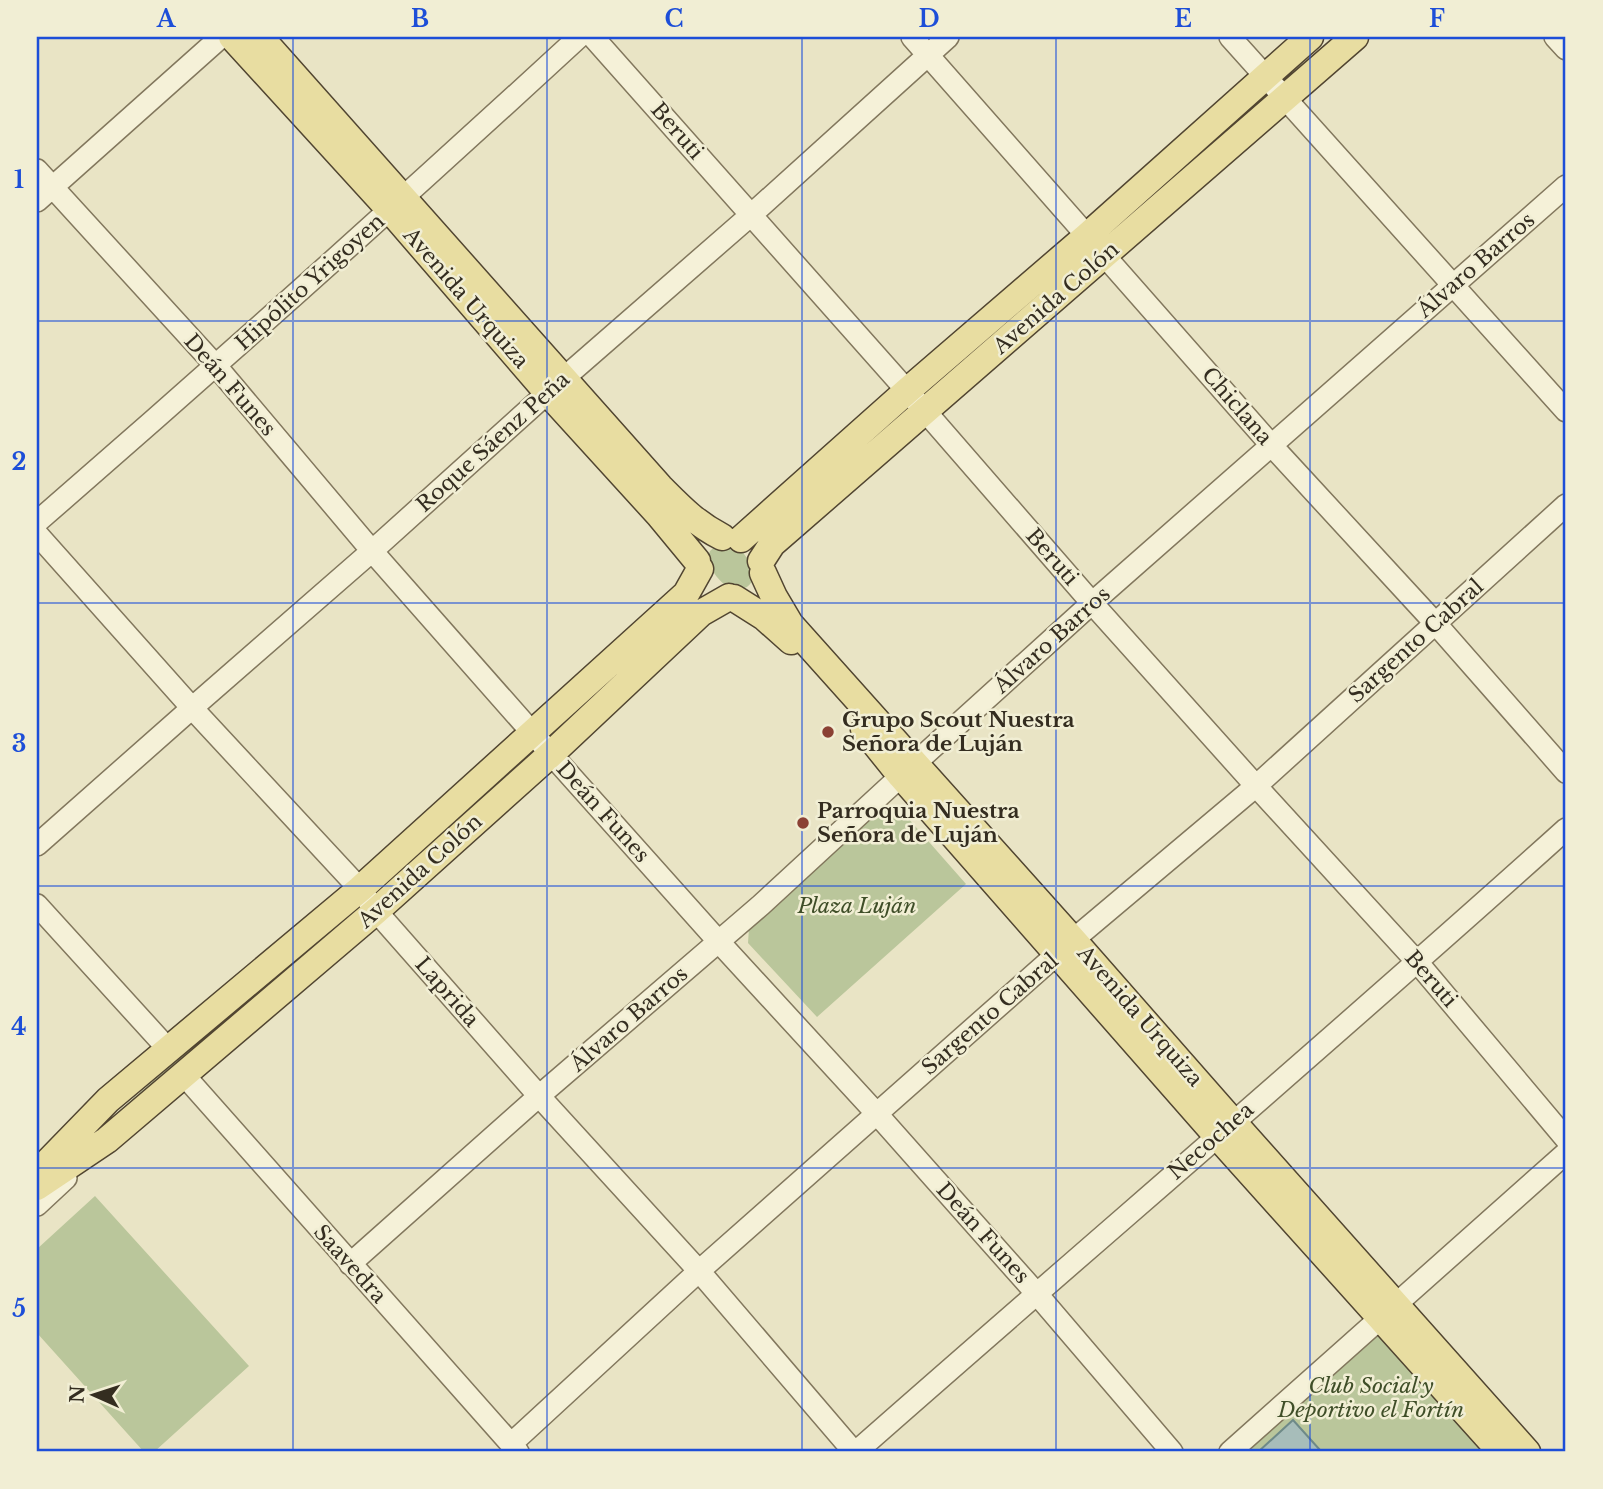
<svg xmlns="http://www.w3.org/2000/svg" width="1603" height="1489" font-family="'Libre Baskerville',serif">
	<rect width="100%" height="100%" fill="#e9e4c5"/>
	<path fill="#bac69b" d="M 719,543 C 724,544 731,544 735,546 C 740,548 744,554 747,558 C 770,585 728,612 707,559 L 710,551 Z
		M 881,807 L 900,809 L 966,884 L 817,1017 L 748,943 L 749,928 Z
		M 343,915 L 347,919 L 115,1123 L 111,1118 Z
		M 95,1196 L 249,1366 L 154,1452 L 144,1452 L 37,1333 L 37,1249 Z
		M 1375,1320 L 1491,1452 L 1228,1452 Z"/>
	<path fill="#a7bdba" stroke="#6e8a88" stroke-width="2" d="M 1293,1420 L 1320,1450 L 1318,1452 L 1258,1452 Z"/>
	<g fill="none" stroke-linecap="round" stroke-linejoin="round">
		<defs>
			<path id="minor" d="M 593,37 L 925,411 L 1092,603 L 1256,786 L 1418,963 L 1566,1139
				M 912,37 L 1272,446 L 1436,624 L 1566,772
				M 1230,37 L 1566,411
				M 1555,37 L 1566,49
				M 37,170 L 216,366 L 372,551 L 551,754 L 719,942 L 877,1114 L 1036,1293 L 1172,1452
				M 37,201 L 221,37
				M 37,522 C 220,363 401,201 579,37
				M 37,534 L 192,708 L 360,889 L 376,911 L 539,1096 L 699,1271 L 854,1452
				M 37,845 L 192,708 L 372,551 L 564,378 L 751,215 L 948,37
				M 37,905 L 168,1049
				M 183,1074 L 518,1452
				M 37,1205 L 66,1178
				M 350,1264 L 539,1096 L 761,905 L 901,776 L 1092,603 L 1566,186
				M 511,1444 L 699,1271 L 1073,940 L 1256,786 L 1566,505
				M 856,1452 C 1092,1244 1332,1040 1566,829
				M 1230,1452 L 1566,1153"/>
			<path id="major" d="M 232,37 L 390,210 L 547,392 L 659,515 L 697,561
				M 260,37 L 660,487 C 681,508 695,523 722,537
				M 741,539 L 907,391 L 1087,236 L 1310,37
				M 761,561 L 772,544 L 1355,37
				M 763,573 L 774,597 L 790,624 L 1073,940 L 1233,1122 L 1527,1452
				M 734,598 L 764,617 L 791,641
				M 864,730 L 901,776 L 1217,1136 L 1501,1452
				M 37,1173 L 108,1100 L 360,889 L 686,594 L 700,569
				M 37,1187 L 107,1140 L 376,911 L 551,754 L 701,613 L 729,597"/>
		</defs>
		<use href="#minor" stroke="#82775d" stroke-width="24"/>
		<use href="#major" stroke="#514531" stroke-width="29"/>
		<use href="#minor" stroke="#f5f1d8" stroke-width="21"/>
		<use href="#major" stroke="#e8dda1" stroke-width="26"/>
	</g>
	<path fill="none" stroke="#1d4ed8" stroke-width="2" stroke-opacity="0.55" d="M 293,37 L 293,1452M 547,37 L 547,1452M 802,37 L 802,1452M 1056,37 L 1056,1452M 1310,37 L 1310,1452M 37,321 L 1566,321M 37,603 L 1566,603M 37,886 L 1566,886M 37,1168 L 1566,1168"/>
	<g fill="#8b4134" stroke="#f1eed4" stroke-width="2.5">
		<circle cx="828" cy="732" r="7"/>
		<circle cx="803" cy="823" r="7"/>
	</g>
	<g text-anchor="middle" stroke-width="5" stroke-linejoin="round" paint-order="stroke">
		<g font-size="21" fill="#342d20" stroke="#f1eed4">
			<text transform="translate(677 131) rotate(49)" y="7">Beruti</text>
			<text transform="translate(1476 265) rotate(-41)" y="7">Álvaro Barros</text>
			<text transform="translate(310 282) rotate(-42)" y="7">Hipólito Yrigoyen</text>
			<text transform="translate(466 298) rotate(49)" y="7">Avenida Urquiza</text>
			<text transform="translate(1056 298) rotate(-41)" y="7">Avenida Colón</text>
			<text transform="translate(230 385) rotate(49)" y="7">Deán Funes</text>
			<text transform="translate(1237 406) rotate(49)" y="7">Chiclana</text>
			<text transform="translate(493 442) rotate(-42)" y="7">Roque Sáenz Peña</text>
			<text transform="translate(1052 557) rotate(49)" y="7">Beruti</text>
			<text transform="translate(1052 640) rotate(-42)" y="7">Álvaro Barros</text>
			<text transform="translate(1416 641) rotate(-42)" y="7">Sargento Cabral</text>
			<text transform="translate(603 812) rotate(48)" y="7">Deán Funes</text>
			<text transform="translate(420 871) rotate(-42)" y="7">Avenida Colón</text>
			<text transform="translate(1431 979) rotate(49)" y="7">Beruti</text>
			<text transform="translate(447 992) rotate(49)" y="7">Laprida</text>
			<text transform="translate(990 1014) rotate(-41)" y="7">Sargento Cabral</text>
			<text transform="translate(1140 1016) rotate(49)" y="7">Avenida Urquiza</text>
			<text transform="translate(629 1019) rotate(-41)" y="7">Álvaro Barros</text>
			<text transform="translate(1211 1141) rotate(-41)" y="7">Necochea</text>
			<text transform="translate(983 1233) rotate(48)" y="7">Deán Funes</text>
			<text transform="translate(350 1264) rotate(48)" y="7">Saavedra</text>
		</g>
		<g font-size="21" font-weight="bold" fill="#342d20" stroke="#f1eed4" text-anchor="start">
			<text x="842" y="727">Grupo Scout Nuestra<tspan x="842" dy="24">Señora de Luján</tspan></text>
			<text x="817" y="818">Parroquia Nuestra<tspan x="817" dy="24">Señora de Luján</tspan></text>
		</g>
		<g font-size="21" font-style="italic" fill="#3f4e28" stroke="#f1eed4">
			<text x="857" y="913">Plaza Luján</text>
			<text x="1371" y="1393">Club Social y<tspan x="1371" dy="24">Deportivo el Fortín</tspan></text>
		</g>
	</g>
	<rect width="1603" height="1489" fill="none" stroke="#f1eed4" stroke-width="77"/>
	<g transform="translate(94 1395) rotate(273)" stroke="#f1eed4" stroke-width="5" paint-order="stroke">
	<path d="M0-5L12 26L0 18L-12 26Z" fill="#342d20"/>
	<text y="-10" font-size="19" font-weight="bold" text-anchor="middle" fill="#342d20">N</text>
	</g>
	<rect x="38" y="38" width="1526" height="1412" fill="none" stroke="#1d4ed8" stroke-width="2.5"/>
	<g font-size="23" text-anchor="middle" font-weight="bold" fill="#1d4ed8">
		<text x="166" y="27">A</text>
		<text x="420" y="27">B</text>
		<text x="674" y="27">C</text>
		<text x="929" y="27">D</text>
		<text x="1183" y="27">E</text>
		<text x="1437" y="27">F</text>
		<text x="19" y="188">1</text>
		<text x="19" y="470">2</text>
		<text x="19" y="752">3</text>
		<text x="19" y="1035">4</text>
		<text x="19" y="1317">5</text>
	</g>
</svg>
